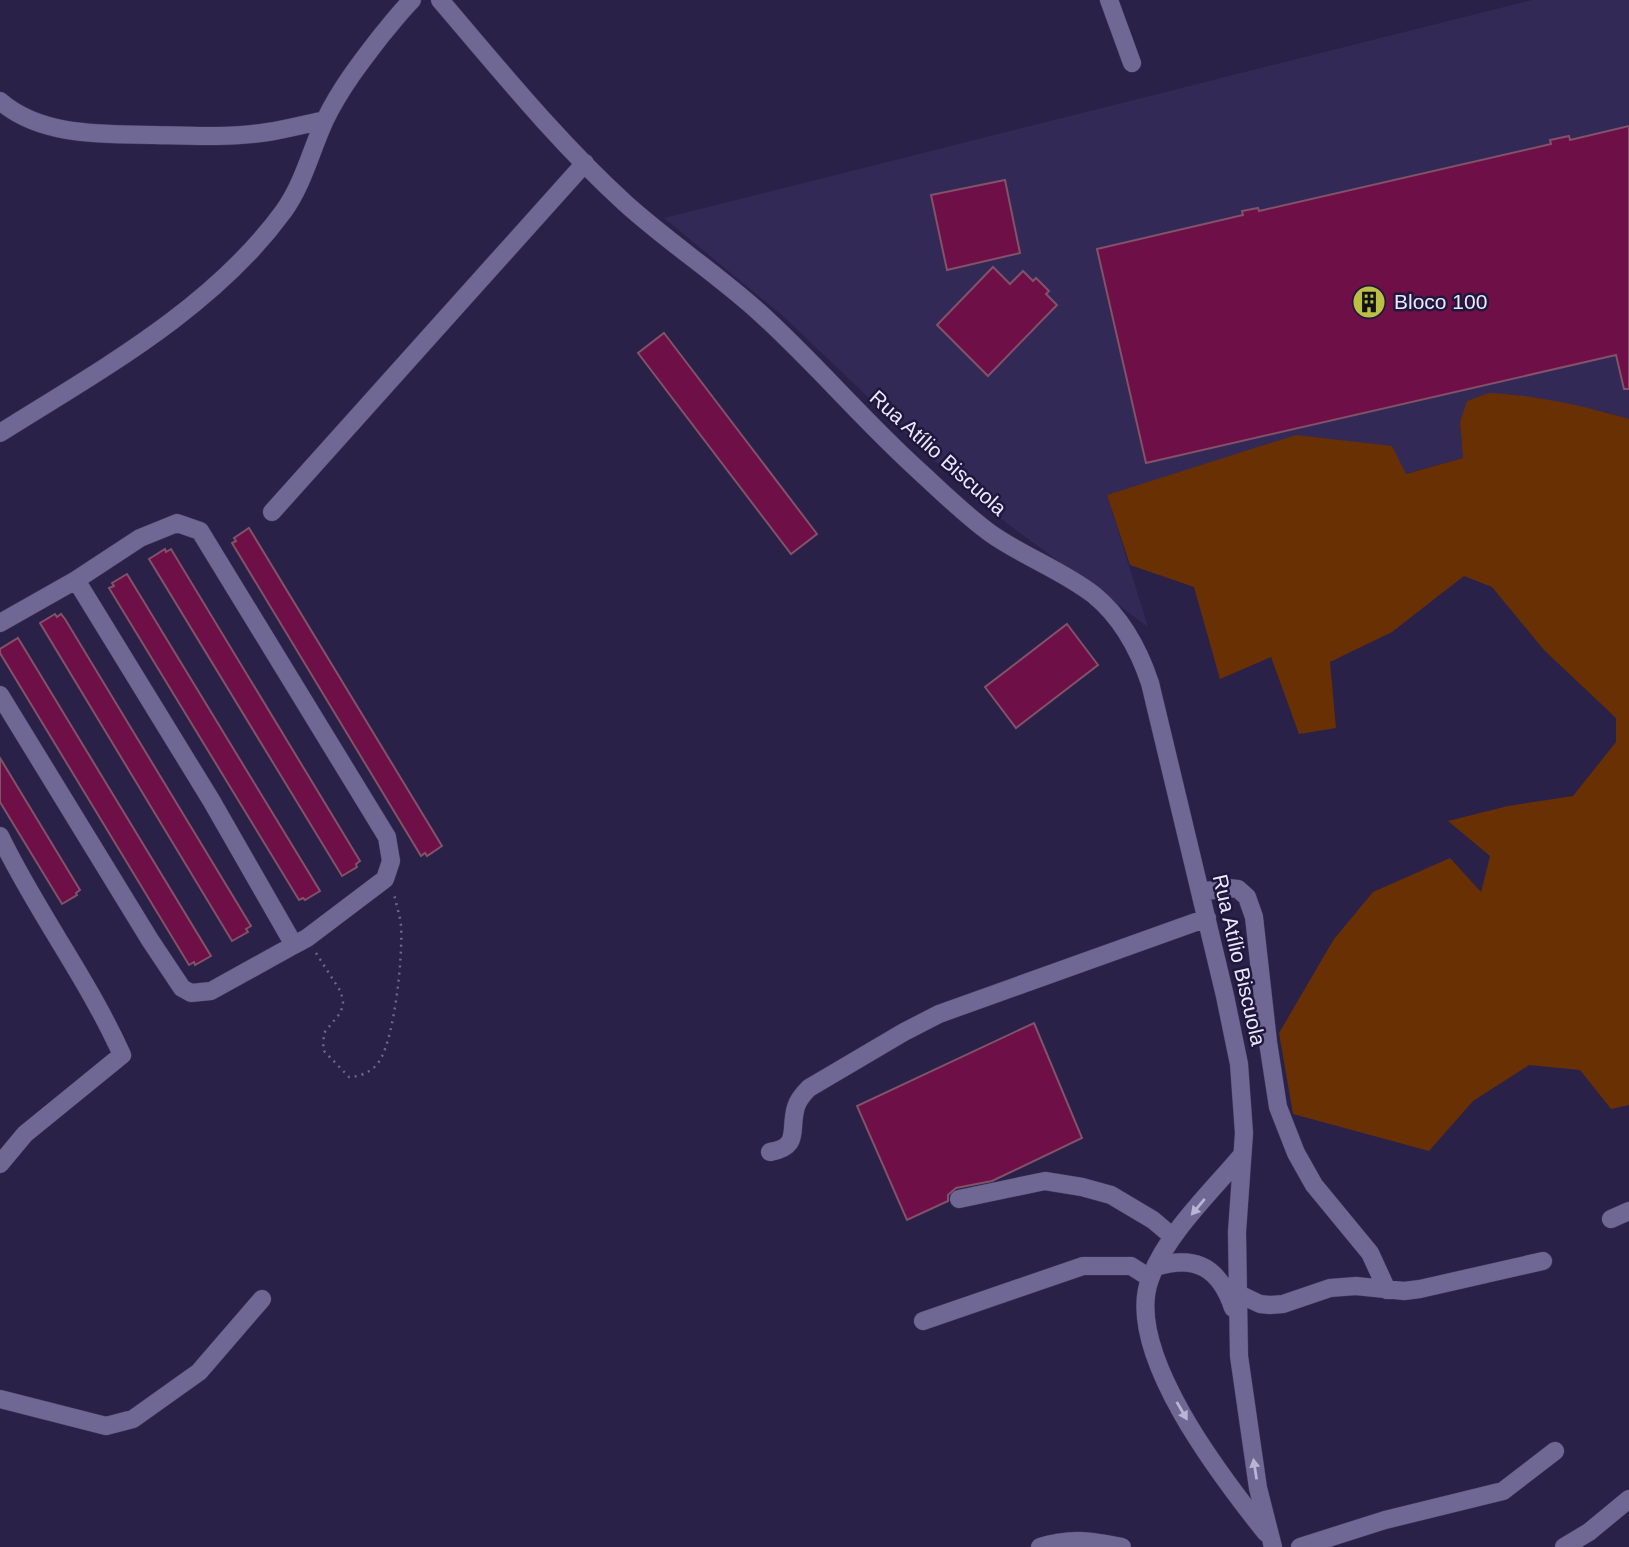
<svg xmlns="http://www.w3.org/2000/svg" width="1629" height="1547" font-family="Helvetica,sans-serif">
	<rect width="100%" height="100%" fill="#292148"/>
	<path fill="#332957" d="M 1532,0 L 1629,0 L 1629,419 L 1597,410 L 1509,394 L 1460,422 L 1463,458 L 1405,474 L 1392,446 L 1107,495 L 1148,627 L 978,502 L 784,317 L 664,218 Z"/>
	<path fill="#693003" d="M 1489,393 C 1536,395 1584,406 1629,419 L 1629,1105 L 1611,1109 L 1580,1070 L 1529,1065 L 1473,1101 L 1429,1151 L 1293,1114 L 1279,1033 L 1334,939 L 1373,892 L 1450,858 L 1481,892 L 1490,856 L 1448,821 L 1508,806 L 1573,796 L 1616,742 L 1616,718 L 1544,650 L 1492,587 L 1464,576 L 1392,632 L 1330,662 L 1336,728 L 1299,734 L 1271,657 L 1220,679 L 1194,587 L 1130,565 L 1107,495 L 1296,435 L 1392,446 L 1406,474 L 1463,458 L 1460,422 L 1467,401 Z"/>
	<path fill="#6f0f48" stroke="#815268" stroke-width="2" d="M 1629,126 L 1629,389 L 1624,389 L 1616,355 L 1146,463 L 1097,249 L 1243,215 L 1242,211 L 1258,208 L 1259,211 L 1551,144 L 1550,140 L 1569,136 L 1570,140 Z
		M 1005,180 L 1020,253 L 947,270 L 931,195 Z
		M 993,267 L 1010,284 L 1023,271 L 1033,281 L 1036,278 L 1049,291 L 1046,294 L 1057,305 L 988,376 L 937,325 Z
		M 664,333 L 817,534 L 791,554 L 638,353 Z
		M 249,528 L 442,846 L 427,856 L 425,853 L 421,856 L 232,543 L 236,541 L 234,538 Z
		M 165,549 L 166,552 L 171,549 L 360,861 L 356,864 L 357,867 L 342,876 L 149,559 Z
		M 127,574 L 320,891 L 305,900 L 303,898 L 299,900 L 109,588 L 114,586 L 112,583 Z
		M 55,614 L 57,617 L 61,614 L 65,619 L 251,926 L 246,929 L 248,932 L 232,941 L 40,623 Z
		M 1067,624 L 1098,665 L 1016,728 L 985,687 Z
		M 18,638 L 211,956 L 195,965 L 194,962 L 189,965 L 0,653 L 0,649 Z
		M 0,758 L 80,890 L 76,893 L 77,895 L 62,904 L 0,802 Z
		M 1034,1023 L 1082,1138 L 992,1181 L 956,1188 L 948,1195 L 948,1201 L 907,1220 L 857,1106 Z"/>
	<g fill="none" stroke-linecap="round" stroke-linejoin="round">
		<defs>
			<path id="minor" d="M 440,0 C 499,69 557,141 625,203 C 668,242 717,274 760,313 C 815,363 863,420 918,470 C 941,491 964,514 990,533 C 1022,556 1062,570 1094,595 C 1122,618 1139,650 1150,683 L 1225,996 L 1239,1064 L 1244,1133 L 1237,1232 L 1239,1356 L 1258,1488 L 1273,1547
				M 1109,0 L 1132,63
				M 0,101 C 41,137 104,134 155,135 C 192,136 230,138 268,132 C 287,129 306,124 325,120
				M 0,433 C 100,370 212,309 283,212 C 303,185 311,150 325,120 C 340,89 360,63 381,36 C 391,24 401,11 412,0
				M 272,512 L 585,163
				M 76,580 L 140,538 L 177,523 L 200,531 L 387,837 L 391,861 L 385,879 L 307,938 L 294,945
				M 0,623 L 76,580 L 211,800 L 294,945 L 211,991 L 191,993 L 182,988 L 150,940 L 0,695
				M 0,836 C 36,911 88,979 122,1055 L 25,1134 L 0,1164
				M 1200,892 L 1228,888 L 1238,889 L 1247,897 L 1254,917 L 1268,1042 L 1278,1107 L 1296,1153 L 1314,1185 L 1370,1253 L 1387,1290
				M 770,1152 C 801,1147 789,1130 796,1107 C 798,1100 803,1094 809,1088 L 904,1032 L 939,1014 L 1207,918
				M 1242,1155 C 1212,1191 1166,1234 1150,1279 C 1123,1351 1222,1478 1266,1533
				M 959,1199 L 1045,1181 L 1082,1187 L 1111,1195 L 1153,1220 L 1173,1237
				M 1611,1219 L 1629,1211
				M 1156,1267 C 1196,1254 1220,1269 1233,1308
				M 1237,1293 L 1260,1304 L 1270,1305 L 1283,1304 L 1330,1288 L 1356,1286 L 1404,1291 L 1420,1289 L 1543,1261
				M 923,1321 L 1083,1266 L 1131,1266 L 1150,1278
				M 0,1399 L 106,1426 L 133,1419 L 199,1372 L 262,1299
				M 1040,1547 C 1071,1537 1091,1541 1122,1547
				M 1300,1547 L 1385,1520 L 1503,1491 L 1555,1451
				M 1564,1547 L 1589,1532 L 1629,1499"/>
		</defs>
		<use href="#minor" stroke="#433a5b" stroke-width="19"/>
		<path stroke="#6d6788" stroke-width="2.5" stroke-dasharray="2 5" stroke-linecap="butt" d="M 316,953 L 341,992 L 343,1002 L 341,1012 L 324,1033 L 323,1050 L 349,1077 C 360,1077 374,1071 380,1060 C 395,1035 403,955 401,926 C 400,915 396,904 394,894"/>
		<use href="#minor" stroke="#6f6894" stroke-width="18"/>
	</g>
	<defs><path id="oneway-solid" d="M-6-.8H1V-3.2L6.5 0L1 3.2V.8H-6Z" transform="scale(1.75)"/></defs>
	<g fill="#b9b5d4">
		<use href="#oneway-solid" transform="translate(1198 1207) rotate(130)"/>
		<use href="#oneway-solid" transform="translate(1182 1411) rotate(60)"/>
		<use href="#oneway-solid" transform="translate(1255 1469) rotate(-99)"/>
	</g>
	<defs>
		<symbol id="building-disc" viewBox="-11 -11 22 22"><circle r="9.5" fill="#bcbf44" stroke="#20173d"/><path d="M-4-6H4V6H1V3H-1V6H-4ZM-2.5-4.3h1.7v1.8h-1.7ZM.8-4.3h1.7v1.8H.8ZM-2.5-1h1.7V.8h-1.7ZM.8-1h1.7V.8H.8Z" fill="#111"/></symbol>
	</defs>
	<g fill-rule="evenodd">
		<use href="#building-disc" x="1350" y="283" width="38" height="38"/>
	</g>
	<g text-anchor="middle" stroke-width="5" stroke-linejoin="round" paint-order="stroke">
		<g font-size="21" fill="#ebe9fe" stroke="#20173d" text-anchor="start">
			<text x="1394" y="309">Bloco 100</text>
		</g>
		<g font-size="21" fill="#ebe9fe" stroke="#20173d">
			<text transform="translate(938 453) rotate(42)" y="7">Rua Atílio Biscuola</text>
			<text transform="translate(1239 960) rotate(77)" y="7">Rua Atílio Biscuola</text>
		</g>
	</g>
</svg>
